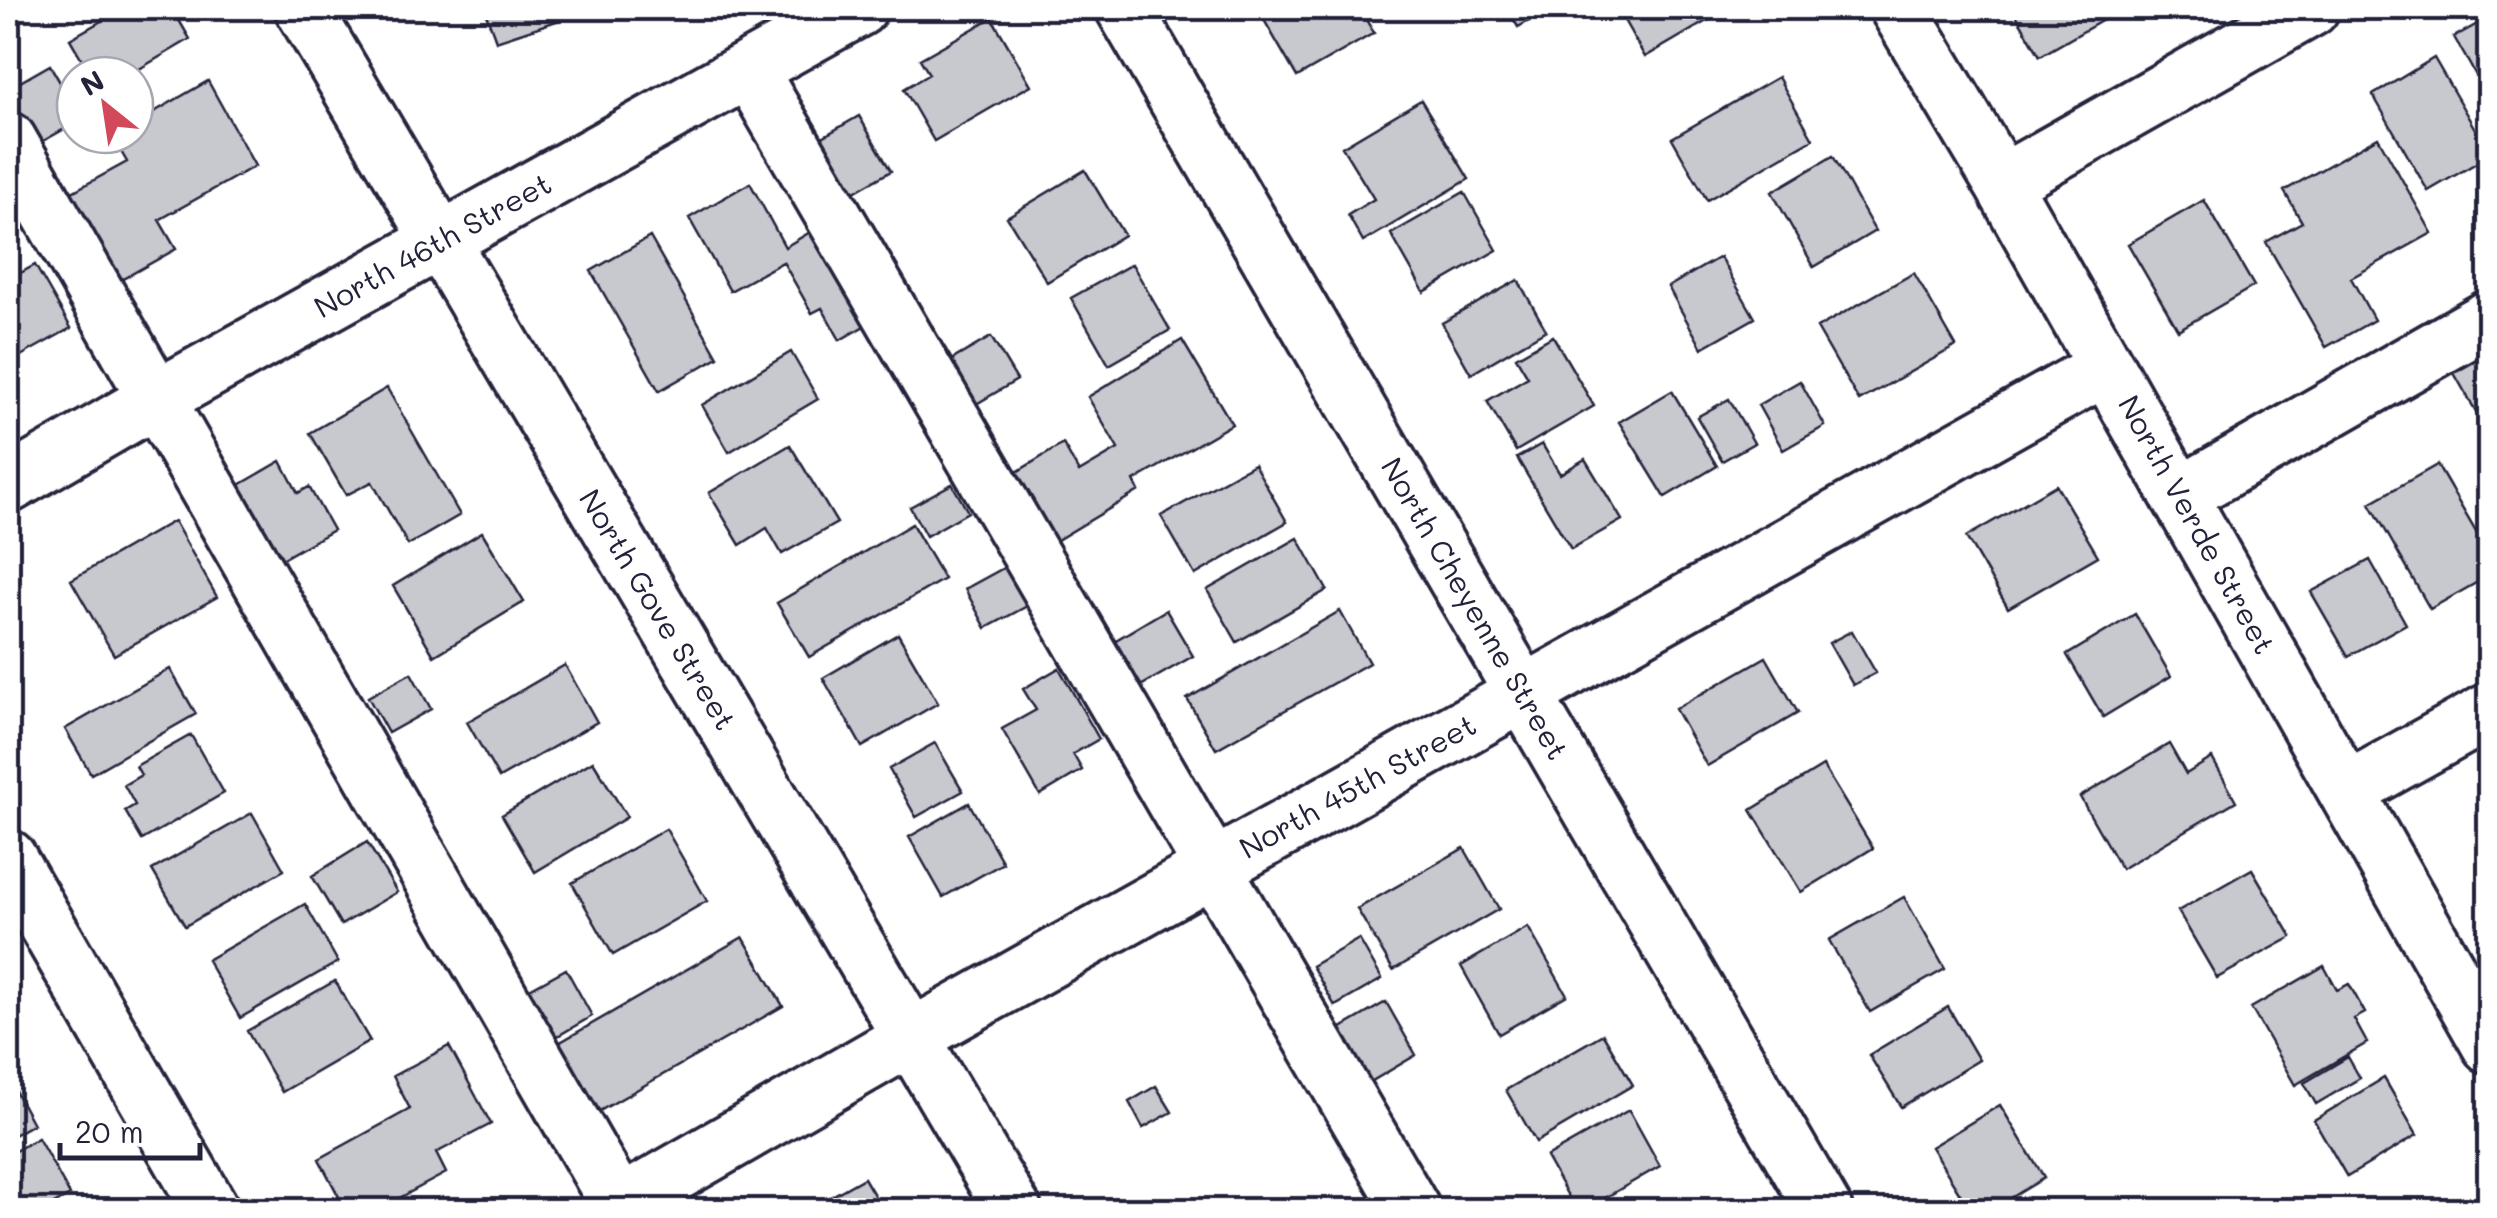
<svg xmlns="http://www.w3.org/2000/svg" width="2497" height="1218" font-family="Mali,sans-serif">
	<rect width="100%" height="100%" fill="#fff"/>
	<filter id="ink" filterUnits="userSpaceOnUse"><feTurbulence type="fractalNoise" baseFrequency=".01" numOctaves="2"/><feDisplacementMap in="SourceGraphic" scale="20" xChannelSelector="R" yChannelSelector="G"/><feConvolveMatrix kernelMatrix="1 2 1 2 8 2 1 2 1" color-interpolation-filters="sRGB"/></filter>
	<g filter="url(#ink)">
		<path fill="#c8c8cf" stroke="#22223b" stroke-width="2.5" d="M 124,8 L 172,8 L 190,39 L 129,75 L 91,75 L 70,39 Z
			M 484,8 L 596,8 L 496,41 Z
			M 1270,8 L 1359,8 L 1374,33 L 1297,77 L 1260,13 Z
			M 1507,8 L 1553,8 L 1518,27 Z
			M 1617,8 L 1729,8 L 1645,57 Z
			M 2012,8 L 2124,8 L 2040,56 Z
			M 2490,17 L 2490,98 L 2489,98 L 2454,37 Z
			M 992,18 L 1031,85 L 934,141 L 904,89 L 929,74 L 920,59 Z
			M 2434,58 L 2490,155 L 2428,191 L 2373,95 Z
			M 50,65 L 75,108 L 75,123 L 29,149 L 8,111 L 8,89 Z
			M 1778,77 L 1813,139 L 1707,200 L 1672,138 Z
			M 208,81 L 255,166 L 159,220 L 176,249 L 112,285 L 63,197 L 127,162 L 112,136 L 135,135 L 135,123 Z
			M 1421,100 L 1469,179 L 1363,242 L 1348,215 L 1374,199 L 1342,147 Z
			M 859,116 L 891,171 L 845,197 L 814,142 Z
			M 2378,137 L 2432,233 L 2351,278 L 2374,320 L 2326,347 L 2266,242 L 2302,222 L 2284,191 Z
			M 1833,156 L 1875,231 L 1814,267 L 1772,192 Z
			M 1085,170 L 1124,235 L 1047,282 L 1007,217 Z
			M 750,183 L 785,247 L 817,228 L 871,322 L 840,340 L 822,308 L 812,313 L 783,262 L 730,291 L 689,218 Z
			M 1464,192 L 1497,250 L 1424,292 L 1391,234 Z
			M 2204,200 L 2254,286 L 2178,330 L 2128,244 Z
			M 650,237 L 718,357 L 659,391 L 591,271 Z
			M 1720,257 L 1755,318 L 1702,348 L 1668,287 Z
			M 1132,264 L 1170,330 L 1109,365 L 1071,298 Z
			M 35,265 L 71,328 L 8,363 L 8,280 Z
			M 1914,273 L 1956,346 L 1859,401 L 1817,328 Z
			M 1518,280 L 1546,330 L 1471,374 L 1442,323 Z
			M 1553,336 L 1594,406 L 1516,451 L 1487,401 L 1528,377 L 1516,357 Z
			M 991,337 L 1017,380 L 966,410 L 941,366 Z
			M 1182,340 L 1232,424 L 1134,481 L 1139,491 L 1047,546 L 1007,478 L 1063,444 L 1079,472 L 1118,449 L 1088,397 Z
			M 791,352 L 818,399 L 729,452 L 702,405 Z
			M 2490,353 L 2490,418 L 2482,422 L 2454,373 Z
			M 1800,381 L 1825,426 L 1783,450 L 1758,405 Z
			M 387,388 L 460,515 L 408,545 L 372,482 L 346,495 L 310,433 Z
			M 1672,391 L 1717,466 L 1665,497 L 1619,422 Z
			M 1729,399 L 1754,443 L 1722,461 L 1697,417 Z
			M 1542,444 L 1560,474 L 1585,459 L 1622,520 L 1571,549 L 1517,458 Z
			M 790,445 L 837,523 L 782,554 L 767,528 L 740,545 L 709,493 Z
			M 281,461 L 298,493 L 309,487 L 333,530 L 266,568 L 224,494 Z
			M 1254,464 L 1287,522 L 1195,575 L 1161,516 Z
			M 2437,465 L 2490,556 L 2490,575 L 2430,609 L 2370,503 Z
			M 952,484 L 968,512 L 926,536 L 910,507 Z
			M 2056,485 L 2098,556 L 2008,608 L 1966,537 Z
			M 174,521 L 217,597 L 114,655 L 71,580 Z
			M 912,524 L 944,579 L 809,657 L 777,603 Z
			M 482,532 L 524,602 L 434,656 L 393,586 Z
			M 1298,538 L 1327,590 L 1237,642 L 1207,590 Z
			M 2370,560 L 2406,624 L 2348,656 L 2311,592 Z
			M 1009,565 L 1029,605 L 986,628 L 965,589 Z
			M 1166,610 L 1193,656 L 1137,688 L 1111,643 Z
			M 1340,611 L 1369,663 L 1216,749 L 1187,699 Z
			M 2135,614 L 2171,676 L 2103,717 L 2067,655 Z
			M 1852,631 L 1876,673 L 1853,685 L 1829,643 Z
			M 898,634 L 938,703 L 862,747 L 823,678 Z
			M 1766,657 L 1798,713 L 1707,766 L 1675,709 Z
			M 565,665 L 597,722 L 499,778 L 467,722 Z
			M 1059,668 L 1099,739 L 1073,754 L 1082,770 L 1040,795 L 1002,729 L 1036,710 L 1023,689 Z
			M 170,669 L 196,714 L 91,774 L 65,729 Z
			M 411,673 L 431,709 L 388,733 L 368,697 Z
			M 191,735 L 224,793 L 142,840 L 125,811 L 135,805 L 124,785 L 141,775 L 136,766 Z
			M 935,743 L 963,791 L 916,817 L 889,769 Z
			M 2169,744 L 2186,774 L 2212,758 L 2236,801 L 2121,869 L 2080,797 Z
			M 593,761 L 627,817 L 535,872 L 502,815 Z
			M 1823,766 L 1873,848 L 1801,892 L 1751,810 Z
			M 969,803 L 1003,863 L 943,897 L 909,837 Z
			M 252,813 L 284,870 L 185,926 L 152,870 Z
			M 666,829 L 707,901 L 613,955 L 572,883 Z
			M 367,842 L 397,892 L 341,925 L 312,876 Z
			M 1464,848 L 1499,909 L 1393,970 L 1357,909 Z
			M 2252,869 L 2292,937 L 2217,978 L 2178,911 Z
			M 1904,897 L 1945,969 L 1870,1012 L 1829,940 Z
			M 305,904 L 338,962 L 240,1018 L 207,960 Z
			M 1528,927 L 1567,995 L 1499,1034 L 1461,966 Z
			M 743,937 L 783,1006 L 596,1113 L 557,1044 Z
			M 1359,939 L 1382,979 L 1335,1006 L 1312,966 Z
			M 2324,966 L 2337,990 L 2349,984 L 2365,1013 L 2354,1019 L 2367,1043 L 2295,1085 L 2251,1008 Z
			M 566,969 L 592,1016 L 544,1044 L 517,996 Z
			M 335,981 L 370,1041 L 282,1092 L 247,1031 Z
			M 1386,1002 L 1416,1055 L 1367,1084 L 1336,1031 Z
			M 1948,1007 L 1979,1060 L 1901,1107 L 1869,1055 Z
			M 1603,1034 L 1633,1085 L 1536,1142 L 1506,1090 Z
			M 449,1046 L 491,1124 L 436,1153 L 446,1173 L 377,1210 L 346,1210 L 319,1159 L 410,1109 L 393,1076 Z
			M 2348,1057 L 2360,1078 L 2316,1104 L 2304,1083 Z
			M 8,1078 L 33,1124 L 8,1138 Z
			M 2384,1078 L 2417,1135 L 2347,1177 L 2314,1120 Z
			M 1156,1086 L 1172,1112 L 1143,1128 L 1129,1102 Z
			M 2000,1105 L 2044,1178 L 1991,1210 L 1970,1210 L 1931,1147 Z
			M 1629,1110 L 1660,1166 L 1584,1210 L 1576,1210 L 1546,1157 Z
			M 38,1138 L 70,1195 L 43,1210 L 8,1210 L 8,1155 Z
			M 864,1178 L 883,1210 L 807,1210 Z"/>
		<g fill="none" stroke-linecap="round" stroke-linejoin="round">
			<defs>
				<path id="minor" d="M 303,8 L 1013,1210
					M 1124,8 L 1824,1210
					M 1898,8 L 2002,183 L 2490,1045
					M 749,70 L 1412,1210
					M 8,140 L 622,1210
					M 2002,183 L 2311,8
					M 8,485 L 156,399 L 859,8
					M 2179,496 L 2490,318
					M 2346,791 L 2490,711
					M 8,858 L 211,1210
					M 611,1210 L 910,1038 L 2106,367"/>
			</defs>
			<use href="#minor" stroke="#22223b" stroke-width="62"/>
			<use href="#minor" stroke="#fff" stroke-width="55"/>
		</g>
	</g>
	<g text-anchor="middle" stroke-width="8" stroke-linejoin="round" paint-order="stroke">
		<g font-size="30" fill="#22223b" stroke="#fff">
			<text transform="translate(433 246) rotate(-29)" y="10">North 46th Street</text>
			<text transform="translate(2196 525) rotate(61)" y="10">North Verde Street</text>
			<text transform="translate(1474 609) rotate(60)" y="10">North Cheyenne Street</text>
			<text transform="translate(657 610) rotate(59)" y="10">North Gove Street</text>
			<text transform="translate(1358 787) rotate(-29)" y="10">North 45th Street</text>
		</g>
	</g>
	<rect width="2497" height="1218" fill="none" stroke="#fff" stroke-width="40"/>
	<rect x="20" y="20" width="2457" height="1178" fill="none" stroke="#22223b" stroke-width="4" filter="url(#ink)"/>
	<g transform="translate(105 105) rotate(330)"><circle r="48" fill="#ffffff" stroke="#a7a7b1" stroke-width="2.5"/>
	<path d="M0-8L18 38L0 25L-18 38Z" fill="#d1495b"/>
	<text y="-15" font-size="28" font-weight="bold" text-anchor="middle" fill="#22223b">N</text>
	</g>
	<path d="M60 1143v15h140v-15" fill="none" stroke="#22223b" stroke-width="5"/>
	<text x="75" y="1143" font-size="30" fill="#22223b" stroke="#ffffff" stroke-width="8" paint-order="stroke">20 m</text>
</svg>
